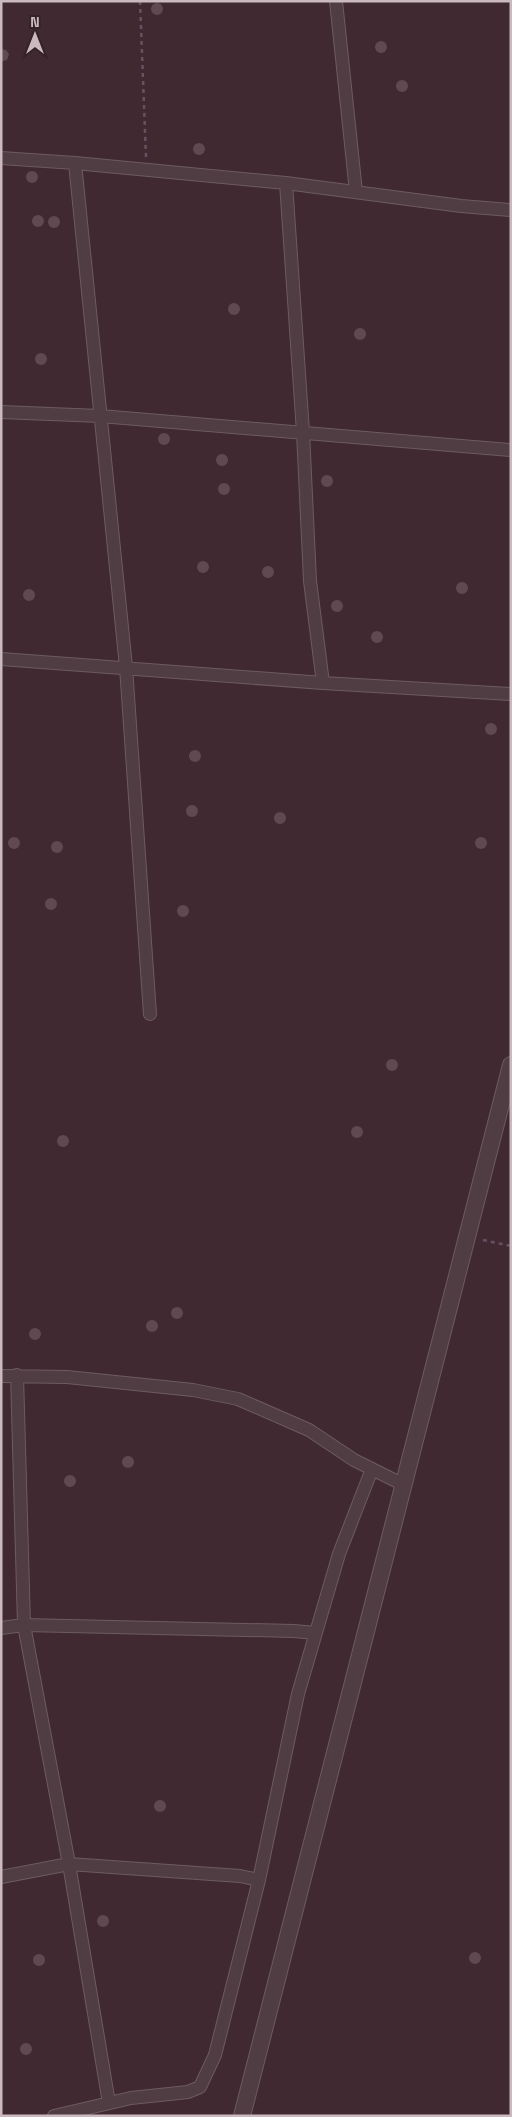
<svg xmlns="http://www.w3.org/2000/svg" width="512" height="2117" font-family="'Space Grotesk',sans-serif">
	<rect width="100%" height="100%" fill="#402931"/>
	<path fill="#614951" d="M151 9a6 6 0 1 1 12 0a6 6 0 1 1-12 0Z
		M375 47a6 6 0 1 1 12 0a6 6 0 1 1-12 0Z
		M 1,49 L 6,50 L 9,54 L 7,60 L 3,61 L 1,61 Z
		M396 86a6 6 0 1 1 12 0a6 6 0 1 1-12 0Z
		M193 149a6 6 0 1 1 12 0a6 6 0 1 1-12 0Z
		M26 177a6 6 0 1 1 12 0a6 6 0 1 1-12 0Z
		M32 221a6 6 0 1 1 12 0a6 6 0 1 1-12 0Z
		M48 222a6 6 0 1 1 12 0a6 6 0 1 1-12 0Z
		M228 309a6 6 0 1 1 12 0a6 6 0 1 1-12 0Z
		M354 334a6 6 0 1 1 12 0a6 6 0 1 1-12 0Z
		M35 359a6 6 0 1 1 12 0a6 6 0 1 1-12 0Z
		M158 439a6 6 0 1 1 12 0a6 6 0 1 1-12 0Z
		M216 460a6 6 0 1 1 12 0a6 6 0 1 1-12 0Z
		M321 481a6 6 0 1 1 12 0a6 6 0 1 1-12 0Z
		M218 489a6 6 0 1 1 12 0a6 6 0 1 1-12 0Z
		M197 567a6 6 0 1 1 12 0a6 6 0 1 1-12 0Z
		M262 572a6 6 0 1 1 12 0a6 6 0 1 1-12 0Z
		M456 588a6 6 0 1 1 12 0a6 6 0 1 1-12 0Z
		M23 595a6 6 0 1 1 12 0a6 6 0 1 1-12 0Z
		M331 606a6 6 0 1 1 12 0a6 6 0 1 1-12 0Z
		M371 637a6 6 0 1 1 12 0a6 6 0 1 1-12 0Z
		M485 729a6 6 0 1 1 12 0a6 6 0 1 1-12 0Z
		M189 756a6 6 0 1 1 12 0a6 6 0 1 1-12 0Z
		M186 811a6 6 0 1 1 12 0a6 6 0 1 1-12 0Z
		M274 818a6 6 0 1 1 12 0a6 6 0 1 1-12 0Z
		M475 843a6 6 0 1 1 12 0a6 6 0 1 1-12 0Z
		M8 843a6 6 0 1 1 12 0a6 6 0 1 1-12 0Z
		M51 847a6 6 0 1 1 12 0a6 6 0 1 1-12 0Z
		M45 904a6 6 0 1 1 12 0a6 6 0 1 1-12 0Z
		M177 911a6 6 0 1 1 12 0a6 6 0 1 1-12 0Z
		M386 1065a6 6 0 1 1 12 0a6 6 0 1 1-12 0Z
		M351 1132a6 6 0 1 1 12 0a6 6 0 1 1-12 0Z
		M57 1141a6 6 0 1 1 12 0a6 6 0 1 1-12 0Z
		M171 1313a6 6 0 1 1 12 0a6 6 0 1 1-12 0Z
		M146 1326a6 6 0 1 1 12 0a6 6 0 1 1-12 0Z
		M29 1334a6 6 0 1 1 12 0a6 6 0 1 1-12 0Z
		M122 1462a6 6 0 1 1 12 0a6 6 0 1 1-12 0Z
		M64 1481a6 6 0 1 1 12 0a6 6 0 1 1-12 0Z
		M154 1806a6 6 0 1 1 12 0a6 6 0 1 1-12 0Z
		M97 1921a6 6 0 1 1 12 0a6 6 0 1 1-12 0Z
		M469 1958a6 6 0 1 1 12 0a6 6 0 1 1-12 0Z
		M33 1960a6 6 0 1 1 12 0a6 6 0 1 1-12 0Z
		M20 2049a6 6 0 1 1 12 0a6 6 0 1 1-12 0Z"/>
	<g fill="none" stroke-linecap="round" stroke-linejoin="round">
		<defs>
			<path id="minor" d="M 336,1 L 356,192
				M 1,158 L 75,163 L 286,183 L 461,206 L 511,210
				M 75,163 L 126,667 L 150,1014
				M 286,183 L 303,432 L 310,581 L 323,683
				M 1,412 L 100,416 L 511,450
				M 1,659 L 323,683 L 511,694
				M 17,1375 L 24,1625 L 69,1864 L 109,2103
				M 1,1376 L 67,1377 L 193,1390 L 238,1399 L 309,1430 L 354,1460 L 402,1484
				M 1,1628 L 24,1625 L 294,1631 L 315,1633
				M 1,1877 L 69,1864 L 240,1876 L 259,1880
				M 54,2116 L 131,2098 L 188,2092 L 200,2087 L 215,2055 L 259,1880 L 298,1694 L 339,1554 L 372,1469"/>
			<path id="tertiary" d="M 242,2116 L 511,1065"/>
		</defs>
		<use href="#minor" stroke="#6d5b61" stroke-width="14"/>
		<use href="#tertiary" stroke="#6d5b61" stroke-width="18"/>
		<path stroke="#675262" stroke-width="2.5" stroke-dasharray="4 4" stroke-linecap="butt" d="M 140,1 L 146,157
			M 483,1240 L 511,1246"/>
		<use href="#minor" stroke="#503d44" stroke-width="12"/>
		<use href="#tertiary" stroke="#503d44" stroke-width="16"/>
	</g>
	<rect width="512" height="2117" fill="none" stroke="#cababf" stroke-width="5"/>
	<g transform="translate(35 35)" stroke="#352228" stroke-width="4" paint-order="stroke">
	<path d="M0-4L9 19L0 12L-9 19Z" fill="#cababf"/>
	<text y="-8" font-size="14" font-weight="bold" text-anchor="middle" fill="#cababf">N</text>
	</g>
</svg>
